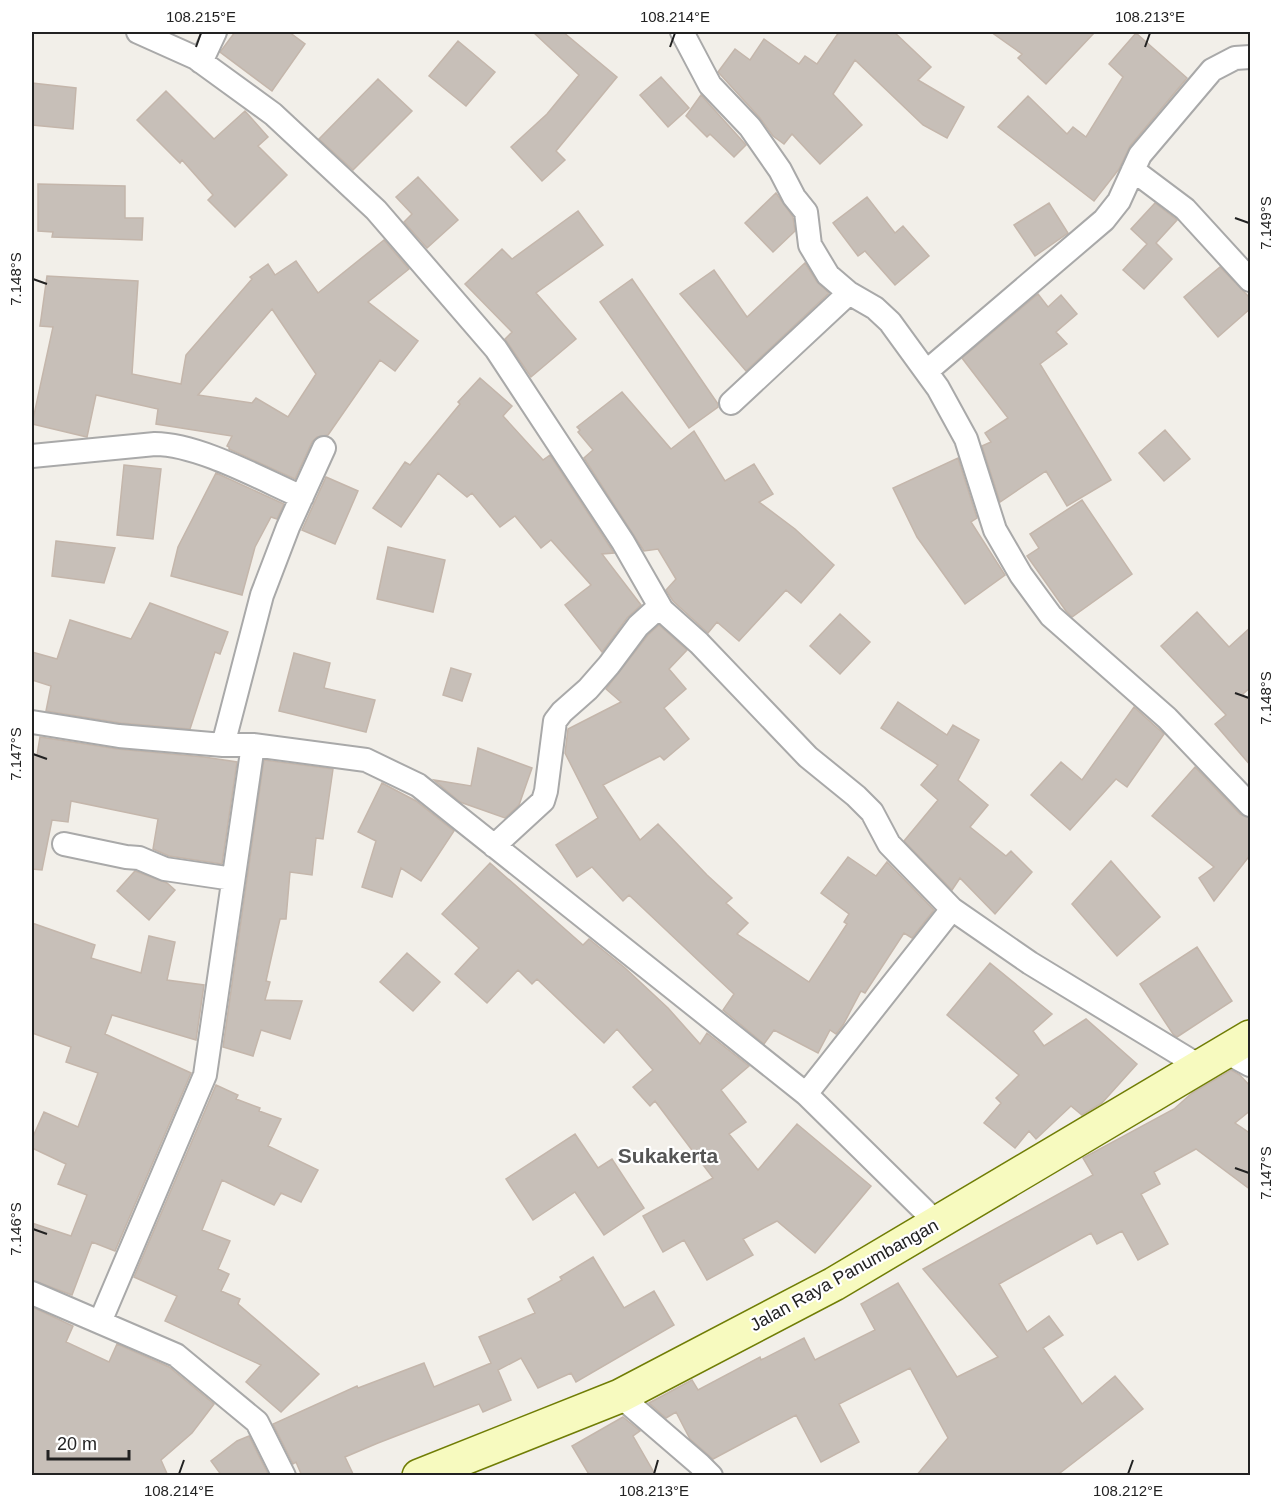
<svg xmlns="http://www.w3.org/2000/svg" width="1282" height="1507" font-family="Arial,sans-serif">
	<rect width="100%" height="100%" fill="#f2efe9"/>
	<path fill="#c7bfb8" stroke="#c4b6ab" stroke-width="1.5" fill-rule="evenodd" d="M 235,32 L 289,32 L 305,44 L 272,91 L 220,52 Z
		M 533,32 L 563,32 L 617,77 L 556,151 L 565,160 L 542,181 L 511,147 L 547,114 L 579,75 Z
		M 839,32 L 894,32 L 931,67 L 918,80 L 964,107 L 947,138 L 923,125 L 855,60 L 833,94 L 862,125 L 820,164 L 792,134 L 784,144 L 773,136 L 760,118 L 718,72 L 735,49 L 750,60 L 764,39 L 799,64 L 805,56 L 817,64 Z
		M 991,32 L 1095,32 L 1046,84 L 1018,58 L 1022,54 Z
		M 1136,33 L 1187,78 L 1130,146 L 1119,169 L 1094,201 L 998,127 L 1028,96 L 1067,134 L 1073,127 L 1086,137 L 1123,77 L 1109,64 Z
		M 458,41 L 495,72 L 466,106 L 429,76 Z
		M 661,77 L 689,108 L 668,127 L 640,95 Z
		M 378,79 L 412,111 L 353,170 L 319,139 Z
		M 32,83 L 76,88 L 73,129 L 32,125 Z
		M 166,91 L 214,139 L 245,111 L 268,137 L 258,146 L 287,175 L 235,227 L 208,200 L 213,195 L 182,160 L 180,163 L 137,120 Z
		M 701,95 L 746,145 L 734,157 L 710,134 L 707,137 L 686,116 Z
		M 418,177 L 458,220 L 427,248 L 404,222 L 412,214 L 396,197 Z
		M 38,184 L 125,186 L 125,218 L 143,218 L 142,240 L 52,237 L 53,232 L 38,231 Z
		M 776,193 L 793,217 L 795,231 L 773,252 L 745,223 Z
		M 867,197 L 895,233 L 903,226 L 929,256 L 895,285 L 865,251 L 858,256 L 833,223 Z
		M 1049,203 L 1068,233 L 1035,256 L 1014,225 Z
		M 1155,203 L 1177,220 L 1156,243 L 1172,259 L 1144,289 L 1123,270 L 1147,244 L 1131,229 Z
		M 578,211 L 603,245 L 536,293 L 576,339 L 531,377 L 505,339 L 512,332 L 465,284 L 502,249 L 512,259 Z
		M 384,240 L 409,269 L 368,302 L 418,341 L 395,371 L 380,360 L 328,435 L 317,437 L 312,442 L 295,479 L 229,449 L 229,447 L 227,446 L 232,436 L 156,424 L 158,409 L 96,395 L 87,437 L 32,424 L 53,327 L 40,326 L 47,276 L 138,281 L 132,374 L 181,384 L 186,355 L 252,279 L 250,277 L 268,264 L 275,275 L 296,261 L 318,293 ZM 272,309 L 316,374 L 288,417 L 256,398 L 252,403 L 198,395 Z
		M 805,263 L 817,282 L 829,293 L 746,371 L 680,294 L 714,270 L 747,317 Z
		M 1220,267 L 1251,299 L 1251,308 L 1218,337 L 1184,297 Z
		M 632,279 L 718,404 L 718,407 L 689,428 L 600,302 Z
		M 1038,294 L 1048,307 L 1061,295 L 1077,314 L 1056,332 L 1067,344 L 1040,364 L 1111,480 L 1067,506 L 1046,471 L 1000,502 L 982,446 L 991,442 L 985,433 L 1008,418 L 962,358 Z
		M 480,378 L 512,406 L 503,416 L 543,460 L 550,455 L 614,553 L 602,554 L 641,605 L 627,618 L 602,652 L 565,605 L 591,585 L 551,540 L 541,548 L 515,516 L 500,527 L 472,493 L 467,497 L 438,473 L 401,527 L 373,508 L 405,462 L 410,465 L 460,404 L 458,402 Z
		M 622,392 L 671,449 L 694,431 L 725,481 L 754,464 L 773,494 L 759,502 L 795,529 L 834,565 L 801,603 L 786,590 L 739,641 L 717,622 L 708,633 L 673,601 L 666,590 L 676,579 L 658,549 L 644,551 L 584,458 L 593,450 L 578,432 L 580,430 L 577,427 Z
		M 1165,430 L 1190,459 L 1164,481 L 1139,453 Z
		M 958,458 L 977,518 L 971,522 L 1005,575 L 965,604 L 917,537 L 893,488 Z
		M 124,465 L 161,469 L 153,539 L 117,535 Z
		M 216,473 L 284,504 L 277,519 L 271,517 L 255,547 L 242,595 L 171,576 L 178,547 Z
		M 326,477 L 358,491 L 335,544 L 302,530 Z
		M 1082,500 L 1132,574 L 1072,617 L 1066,611 L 1027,556 L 1039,548 L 1030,534 Z
		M 56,541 L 115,548 L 104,583 L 52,576 Z
		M 388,547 L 445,560 L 433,612 L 377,599 Z
		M 150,603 L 228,632 L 220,654 L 215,652 L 190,729 L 121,723 L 46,711 L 51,686 L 32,680 L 32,652 L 57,659 L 70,620 L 131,639 Z
		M 1197,612 L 1229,647 L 1251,627 L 1251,687 L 1243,694 L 1246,699 L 1251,695 L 1251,766 L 1215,724 L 1226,715 L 1161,646 Z
		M 840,614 L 870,642 L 840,674 L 810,646 Z
		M 659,625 L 687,650 L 669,669 L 686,689 L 664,708 L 689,739 L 664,760 L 660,756 L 603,785 L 640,840 L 658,824 L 707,875 L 732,898 L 726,903 L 748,923 L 737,934 L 809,982 L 847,924 L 844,922 L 849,914 L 821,893 L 848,857 L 876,876 L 887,862 L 934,910 L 912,938 L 904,933 L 865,993 L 861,991 L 843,1025 L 836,1034 L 830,1030 L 818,1053 L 774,1030 L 764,1044 L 723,1010 L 734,994 L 702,964 L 629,895 L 623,901 L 592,867 L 577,877 L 556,845 L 598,818 L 565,753 L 568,729 L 621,702 L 606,689 L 648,635 Z
		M 294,653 L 330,663 L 324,688 L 375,700 L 366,732 L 279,711 Z
		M 451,668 L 471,674 L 462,701 L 443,695 Z
		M 898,702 L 947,735 L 953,725 L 979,740 L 958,780 L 988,805 L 970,827 L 1006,856 L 1011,851 L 1032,872 L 995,914 L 960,878 L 952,890 L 904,841 L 938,800 L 921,785 L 938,765 L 881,728 Z
		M 1134,707 L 1164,734 L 1127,787 L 1116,779 L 1070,830 L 1031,795 L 1061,762 L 1082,780 Z
		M 40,737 L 117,749 L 204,757 L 237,762 L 222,864 L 169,856 L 153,849 L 158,819 L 71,801 L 68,822 L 52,820 L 42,870 L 32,869 L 32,754 L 37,755 Z
		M 478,748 L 532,768 L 519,805 L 505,818 L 460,802 L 434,780 L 471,786 Z
		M 264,760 L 333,769 L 323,839 L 316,838 L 312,875 L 290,872 L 286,919 L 280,919 L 266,981 L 270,982 L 265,1000 L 302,1001 L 290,1039 L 261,1030 L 253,1056 L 223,1047 Z
		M 1195,767 L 1240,814 L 1251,818 L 1251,854 L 1214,901 L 1199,878 L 1214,867 L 1152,816 Z
		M 382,783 L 416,801 L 454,831 L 421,881 L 401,868 L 392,897 L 362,887 L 376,841 L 358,832 Z
		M 1111,861 L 1160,917 L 1117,956 L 1072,904 Z
		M 490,863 L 583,945 L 589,939 L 624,967 L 668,1008 L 700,1044 L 707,1033 L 749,1066 L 721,1090 L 746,1122 L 729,1134 L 758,1170 L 797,1124 L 871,1186 L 815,1253 L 777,1221 L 743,1239 L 753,1255 L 707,1280 L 684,1240 L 663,1252 L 643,1216 L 713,1178 L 655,1101 L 650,1106 L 633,1087 L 653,1070 L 617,1029 L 604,1043 L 537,979 L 532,984 L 518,970 L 487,1003 L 455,974 L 479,948 L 442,914 Z
		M 135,871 L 167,883 L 175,890 L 149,920 L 117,891 Z
		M 32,923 L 95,945 L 91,958 L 141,973 L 149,936 L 175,942 L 167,980 L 204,985 L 196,1040 L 112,1015 L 105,1034 L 191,1073 L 115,1251 L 92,1242 L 72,1295 L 32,1280 L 32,1223 L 71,1236 L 87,1195 L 58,1184 L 66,1164 L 32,1148 L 32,1139 L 44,1112 L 78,1127 L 98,1073 L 66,1062 L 71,1047 L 32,1033 Z
		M 1197,947 L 1232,1001 L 1177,1037 L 1173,1034 L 1140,984 Z
		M 407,953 L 440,982 L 413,1011 L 380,982 Z
		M 990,963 L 1052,1014 L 1033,1031 L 1044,1046 L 1086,1019 L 1137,1064 L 1102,1103 L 1082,1115 L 1071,1106 L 1036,1139 L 1029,1131 L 1015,1148 L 984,1123 L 1001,1103 L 996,1098 L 1019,1075 L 947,1015 Z
		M 1231,1070 L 1240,1075 L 1251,1087 L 1251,1110 L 1235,1123 L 1251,1134 L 1251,1190 L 1196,1149 L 1154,1172 L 1160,1184 L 1141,1194 L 1168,1244 L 1138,1260 L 1122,1231 L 1097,1244 L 1091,1233 L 999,1284 L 1027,1332 L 1049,1316 L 1063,1335 L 1043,1348 L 1082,1404 L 1115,1376 L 1143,1409 L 1056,1476 L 916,1476 L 948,1438 L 910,1368 L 839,1404 L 859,1442 L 821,1462 L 796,1415 L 713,1459 L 690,1439 L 676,1412 L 666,1418 L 649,1403 L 692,1380 L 698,1390 L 760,1357 L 761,1360 L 804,1338 L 815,1360 L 875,1330 L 861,1304 L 898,1283 L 957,1377 L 998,1357 L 923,1269 L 1093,1175 L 1083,1158 L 1174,1109 L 1192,1093 Z
		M 216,1085 L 238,1095 L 236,1099 L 260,1108 L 259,1111 L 281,1119 L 268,1146 L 318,1170 L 301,1202 L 281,1193 L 274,1205 L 222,1180 L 202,1230 L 230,1241 L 218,1269 L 229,1274 L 221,1291 L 240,1299 L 238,1304 L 319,1374 L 281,1412 L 246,1382 L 261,1365 L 165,1321 L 177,1296 L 134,1277 Z
		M 575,1134 L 598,1168 L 612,1159 L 644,1208 L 604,1235 L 575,1192 L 533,1220 L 506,1179 Z
		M 593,1257 L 624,1308 L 654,1291 L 674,1325 L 576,1382 L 571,1373 L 538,1388 L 521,1358 L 498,1370 L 511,1400 L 483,1412 L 479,1404 L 378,1443 L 345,1457 L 354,1476 L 302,1476 L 296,1462 L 293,1464 L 273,1424 L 357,1386 L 358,1388 L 424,1363 L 434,1387 L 491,1363 L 479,1337 L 535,1313 L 528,1299 L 562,1280 L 560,1277 Z
		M 32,1307 L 73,1326 L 66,1342 L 109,1362 L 117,1344 L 169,1367 L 214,1404 L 192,1433 L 161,1460 L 168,1476 L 32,1476 Z
		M 623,1417 L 640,1431 L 633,1436 L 656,1476 L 590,1476 L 572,1446 Z
		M 249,1436 L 269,1476 L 222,1476 L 211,1461 L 237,1441 Z"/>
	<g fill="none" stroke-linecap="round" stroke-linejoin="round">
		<defs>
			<path id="minor" d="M 138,32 L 196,58 L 273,114 L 376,210 L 496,349 L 623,542 L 662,610 L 699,643 L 808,757 L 856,796 L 872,812 L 889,844 L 952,909 L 1030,963 L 1201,1067
				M 682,32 L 710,85 L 750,127 L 780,170 L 794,197 L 806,212 L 810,245 L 828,275 L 849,293 L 875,308 L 890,322 L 938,388 L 966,439 L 995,530 L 1021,575 L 1051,616 L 1167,718 L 1250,805
				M 201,62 L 215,32
				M 1133,170 L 1185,209 L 1250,280
				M 927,371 L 1104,220 L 1119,201 L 1140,155 L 1212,70 L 1235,58 L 1250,57
				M 731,403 L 849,293
				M 32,456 L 155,444 C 198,444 261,479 302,497
				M 32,722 L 119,736 L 223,745 L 253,745 L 366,760 L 418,785 L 806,1094 L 937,1223
				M 223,745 L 262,595 L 288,527 L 324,448
				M 64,844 L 126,857 L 139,858 L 165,869 L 233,879
				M 494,846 L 543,801 L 546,791 L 555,721 L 562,712 L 588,689 L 609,665 L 638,626 L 659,607
				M 1226,1052 L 1250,1065
				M 806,1094 L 952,909
				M 32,1293 L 176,1355 L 257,1422 L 284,1476
				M 100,1322 L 205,1075 L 253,745
				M 620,1396 L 699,1464 L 711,1476"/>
			<path id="secondary" d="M 419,1476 L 620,1396 L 834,1284 L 1250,1037"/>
		</defs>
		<use href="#minor" stroke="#a9a9a9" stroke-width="26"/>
		<use href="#secondary" stroke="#707d05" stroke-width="36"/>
		<use href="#minor" stroke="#fff" stroke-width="22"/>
		<use href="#secondary" stroke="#f7fabf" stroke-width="33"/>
	</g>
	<path fill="none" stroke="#222" stroke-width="2" d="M 196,47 L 201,33M 670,47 L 675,33M 1145,47 L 1150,33M 1235,218 L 1249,223M 33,279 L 47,284M 1235,693 L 1249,698M 33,754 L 47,759M 1235,1168 L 1249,1173M 33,1229 L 47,1234M 179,1474 L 184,1460M 654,1474 L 658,1460M 1128,1474 L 1133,1460"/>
	<g text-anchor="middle" stroke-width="4.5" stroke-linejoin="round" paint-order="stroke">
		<g font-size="18" fill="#222" stroke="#fff">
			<text transform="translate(844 1275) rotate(-29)" y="6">Jalan Raya Panumbangan</text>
		</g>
		<g font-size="21" font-weight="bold" fill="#555" stroke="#fff">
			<text x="668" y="1163">Sukakerta</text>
		</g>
	</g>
	<rect width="1282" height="1507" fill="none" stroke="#ffffff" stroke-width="66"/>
	<path d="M48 1450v9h81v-9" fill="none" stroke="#222222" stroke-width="3"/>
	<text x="57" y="1450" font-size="18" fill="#222222" stroke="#ffffff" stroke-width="4.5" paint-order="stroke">20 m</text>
	<rect x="33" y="33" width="1216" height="1441" fill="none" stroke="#222" stroke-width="2"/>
	<g font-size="15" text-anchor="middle" fill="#222">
		<text x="201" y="22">108.215°E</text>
		<text x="675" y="22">108.214°E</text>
		<text x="1150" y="22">108.213°E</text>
		<text transform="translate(1266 223) rotate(-90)" y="5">7.149°S</text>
		<text transform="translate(16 279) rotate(-90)" y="5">7.148°S</text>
		<text transform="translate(1266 698) rotate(-90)" y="5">7.148°S</text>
		<text transform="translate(16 754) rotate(-90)" y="5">7.147°S</text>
		<text transform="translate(1266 1173) rotate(-90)" y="5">7.147°S</text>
		<text transform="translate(16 1229) rotate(-90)" y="5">7.146°S</text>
		<text x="179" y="1496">108.214°E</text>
		<text x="654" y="1496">108.213°E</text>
		<text x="1128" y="1496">108.212°E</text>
	</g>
</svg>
